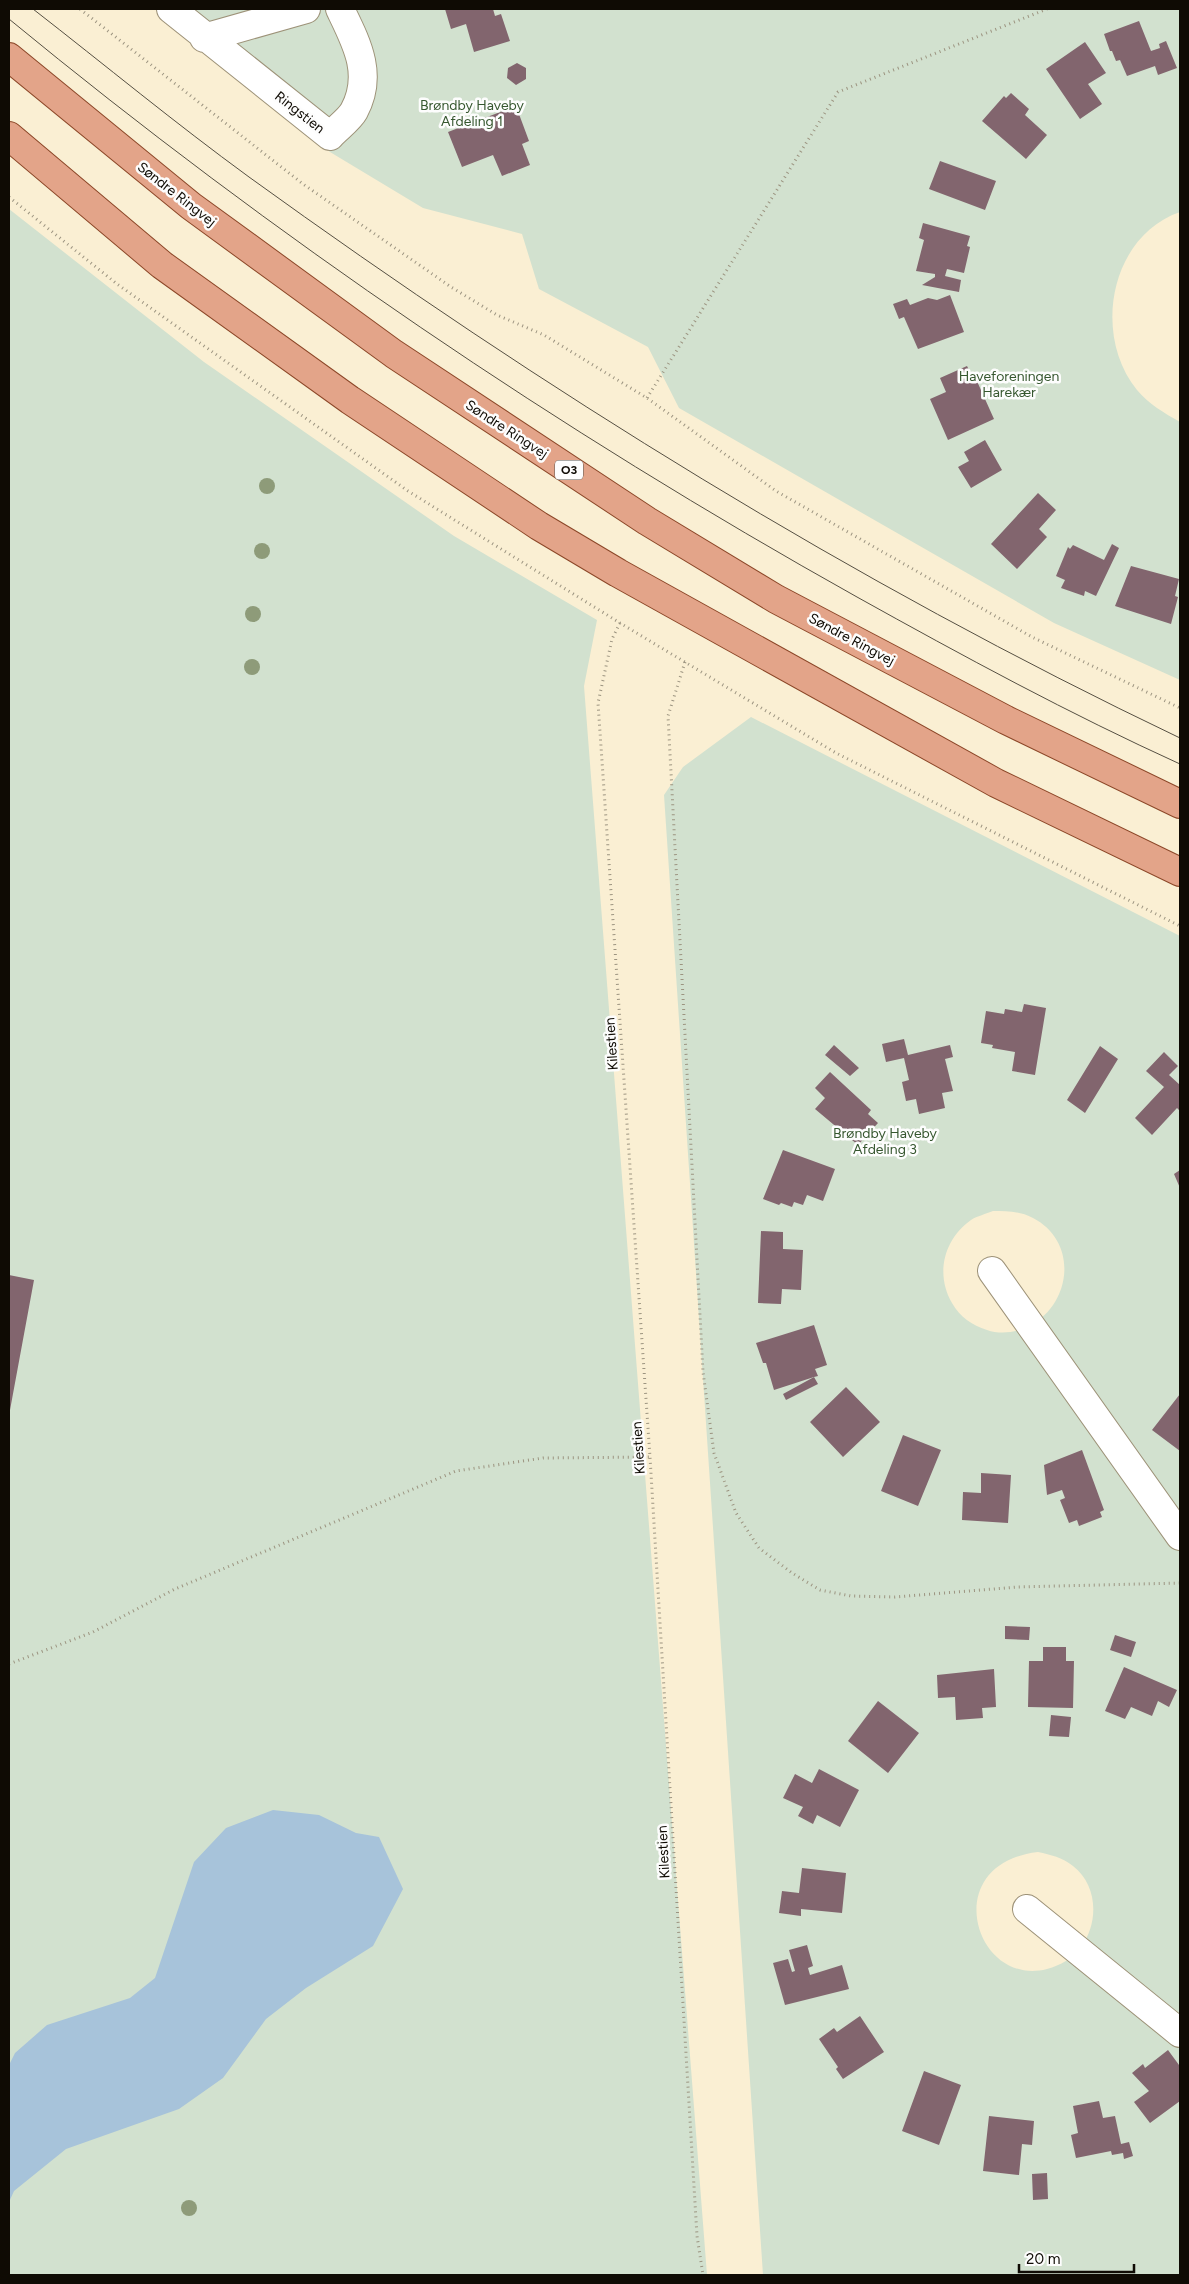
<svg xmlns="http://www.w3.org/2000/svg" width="1189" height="2284" font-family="Figtree,sans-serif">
	<rect width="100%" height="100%" fill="#faefd3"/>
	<path fill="#d2e1cf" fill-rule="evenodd" d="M 155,9 L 1180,9 L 1180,212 C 1110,236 1092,335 1137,390 C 1149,404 1164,413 1180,422 L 1180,680 L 1054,623 L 679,408 L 648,347 L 539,289 L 522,234 L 423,208 L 330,152 Z
		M 9,209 L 204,362 L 454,536 L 597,620 L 584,686 L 707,2275 L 9,2275 Z
		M 751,717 L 1180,936 L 1180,2275 L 763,2275 L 664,795 L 683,767 ZM 993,1211 C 1007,1211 1020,1211 1033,1218 C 1081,1243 1071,1310 1023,1329 C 1012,1333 998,1334 987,1330 C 972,1325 960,1317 952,1303 C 935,1274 944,1239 971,1220 C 977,1216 986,1214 993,1211 ZM 1038,1852 C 1051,1855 1062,1857 1073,1866 C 1098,1885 1099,1923 1081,1947 C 1072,1959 1061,1965 1047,1969 C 975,1988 937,1864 1038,1852 Z"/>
	<path fill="#a7c3da" d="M 273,1810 L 319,1815 L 356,1833 L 379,1837 L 403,1889 L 373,1946 L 306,1988 L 266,2019 L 223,2078 L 179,2109 L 66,2149 L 14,2191 L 9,2202 L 9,2065 L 15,2053 L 47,2025 L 130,1998 L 155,1978 L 194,1862 L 226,1828 Z"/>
	<path fill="#82656e" d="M 445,9 L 493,9 L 495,16 L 501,14 L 510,41 L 474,52 L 466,24 L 451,29 Z
		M 1139,21 L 1151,51 L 1160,48 L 1159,44 L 1166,41 L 1177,68 L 1158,75 L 1155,66 L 1127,76 L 1120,60 L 1116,61 L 1112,51 L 1110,51 L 1104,34 Z
		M 1085,42 L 1106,73 L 1088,84 L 1102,104 L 1080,119 L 1046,69 Z
		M 517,63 L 526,68 L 526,79 L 516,85 L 507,78 L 508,68 Z
		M 1011,93 L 1029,109 L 1025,115 L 1047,135 L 1026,159 L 982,121 L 1004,96 L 1006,98 Z
		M 516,106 L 529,141 L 522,144 L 530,165 L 502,176 L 493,155 L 462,167 L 448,132 Z
		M 940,161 L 996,181 L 985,210 L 929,189 Z
		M 923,223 L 970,236 L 967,246 L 970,247 L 964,273 L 947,269 L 945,276 L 961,280 L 959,292 L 922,285 L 935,277 L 935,274 L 916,271 L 924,240 L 919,238 Z
		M 950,295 L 964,332 L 918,349 L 904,317 L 899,319 L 893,304 L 907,299 L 910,305 L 928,298 L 937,300 Z
		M 967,366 L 974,380 L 976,379 L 994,419 L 948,440 L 930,399 L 946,392 L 940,378 Z
		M 985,440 L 1002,470 L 971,488 L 958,467 L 969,461 L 964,452 Z
		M 1038,493 L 1056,510 L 1039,529 L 1047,537 L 1017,569 L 991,544 Z
		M 1112,544 L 1119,548 L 1096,596 L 1085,591 L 1084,596 L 1061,588 L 1065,580 L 1056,576 L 1068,547 L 1070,549 L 1073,545 L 1104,560 Z
		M 1131,566 L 1179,579 L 1175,596 L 1178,597 L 1171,624 L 1115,606 Z
		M 1024,1004 L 1046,1008 L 1035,1075 L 1012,1071 L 1015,1052 L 992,1048 L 993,1045 L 981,1043 L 986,1011 L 1004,1014 L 1005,1009 L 1022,1012 Z
		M 904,1039 L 908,1055 L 950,1045 L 953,1057 L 945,1059 L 953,1091 L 942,1093 L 945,1108 L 919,1114 L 916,1099 L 906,1101 L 902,1082 L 909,1080 L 904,1058 L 886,1062 L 882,1044 Z
		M 834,1045 L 859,1068 L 850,1076 L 825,1055 Z
		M 1100,1046 L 1118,1059 L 1085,1113 L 1067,1100 Z
		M 1164,1052 L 1178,1066 L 1169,1075 L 1180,1085 L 1180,1111 L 1177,1108 L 1152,1135 L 1135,1118 L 1164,1087 L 1146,1071 Z
		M 830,1072 L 871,1110 L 868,1114 L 878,1123 L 858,1145 L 815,1109 L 825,1098 L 815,1088 Z
		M 783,1150 L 835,1169 L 823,1201 L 807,1195 L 803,1205 L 794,1202 L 792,1207 L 781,1203 L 779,1205 L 763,1199 Z
		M 1180,1170 L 1180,1188 L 1174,1174 Z
		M 761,1231 L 783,1232 L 783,1249 L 803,1250 L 801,1290 L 782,1289 L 781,1304 L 758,1303 Z
		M 9,1275 L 34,1280 L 10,1410 L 9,1410 Z
		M 814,1325 L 827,1365 L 815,1369 L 818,1376 L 814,1377 L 818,1384 L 786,1400 L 783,1394 L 814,1377 L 774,1390 L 766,1363 L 763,1363 L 756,1343 Z
		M 846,1387 L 880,1422 L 843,1457 L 810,1422 Z
		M 1180,1394 L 1180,1451 L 1152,1430 Z
		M 903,1435 L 941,1450 L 918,1506 L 881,1491 Z
		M 1082,1450 L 1104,1510 L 1100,1512 L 1102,1517 L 1079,1526 L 1077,1520 L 1069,1523 L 1060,1500 L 1065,1498 L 1062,1490 L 1047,1495 L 1044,1465 Z
		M 981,1473 L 1011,1475 L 1008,1523 L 962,1520 L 963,1492 L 981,1493 Z
		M 1005,1626 L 1030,1627 L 1029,1640 L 1005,1639 Z
		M 1115,1635 L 1136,1642 L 1131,1657 L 1110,1650 Z
		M 1043,1647 L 1066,1647 L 1066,1661 L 1074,1661 L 1073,1708 L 1028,1707 L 1029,1661 L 1043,1661 Z
		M 1124,1667 L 1177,1690 L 1169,1707 L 1158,1701 L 1152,1716 L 1131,1707 L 1125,1719 L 1105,1711 Z
		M 994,1669 L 996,1707 L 982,1708 L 983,1718 L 956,1720 L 955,1697 L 938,1698 L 937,1675 Z
		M 878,1701 L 919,1733 L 888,1773 L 848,1741 Z
		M 1051,1715 L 1071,1717 L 1069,1737 L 1049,1736 Z
		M 819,1769 L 859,1790 L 840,1827 L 817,1815 L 813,1824 L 798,1816 L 803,1807 L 783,1798 L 795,1774 L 812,1783 Z
		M 802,1868 L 846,1873 L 842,1913 L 801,1909 L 801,1916 L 779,1913 L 782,1891 L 799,1893 Z
		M 807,1945 L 813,1966 L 808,1968 L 810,1975 L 842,1965 L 849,1989 L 785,2005 L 773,1963 L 788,1959 L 792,1972 L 795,1971 L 789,1950 Z
		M 860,2016 L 884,2052 L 843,2079 L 836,2069 L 838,2067 L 819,2039 L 834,2028 L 837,2032 Z
		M 1168,2050 L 1179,2065 L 1180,2063 L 1180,2101 L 1150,2123 L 1134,2102 L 1149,2091 L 1132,2073 L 1143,2064 L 1145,2068 Z
		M 924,2071 L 961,2085 L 939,2145 L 902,2131 Z
		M 1099,2101 L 1103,2118 L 1115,2116 L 1121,2144 L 1129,2142 L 1133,2156 L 1124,2159 L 1123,2153 L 1112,2155 L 1111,2151 L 1076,2158 L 1071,2135 L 1078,2133 L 1073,2106 Z
		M 989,2116 L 1034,2121 L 1032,2145 L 1022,2144 L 1019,2175 L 983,2171 Z
		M 1047,2173 L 1048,2199 L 1033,2200 L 1032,2174 Z"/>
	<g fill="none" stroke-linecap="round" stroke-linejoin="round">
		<defs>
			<path id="street" d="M 171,9 L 330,136 C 337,128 349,120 354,111 C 374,74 356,42 340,9
				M 204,38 L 306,9
				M 992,1271 L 1180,1536
				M 1027,1909 L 1180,2033"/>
			<path id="primary" d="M 9,57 L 191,206 L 394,354 L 647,521 L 776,599 L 1006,720 L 1180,804
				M 9,136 L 162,265 L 350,400 L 539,526 L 618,573 L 996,783 L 1180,872"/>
		</defs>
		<use href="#street" stroke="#9d9278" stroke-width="30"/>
		<use href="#primary" stroke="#8c4728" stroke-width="30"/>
		<path stroke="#9c9480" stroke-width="3" stroke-dasharray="1 4" stroke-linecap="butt" d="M 80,9 L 303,184 L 451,287 L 497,315 L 544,335 L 647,398 L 776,491 L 1032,637 L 1180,708
			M 9,197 L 117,284 L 408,491 L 620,623 L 836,753 L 1180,926
			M 647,398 L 838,92 L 1047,9
			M 620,623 L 612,639 L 598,703 L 650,1457 L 697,2236 L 703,2275
			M 685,662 L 668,716 L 703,1372 L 714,1453 L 736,1513 L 759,1548 L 792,1573 L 820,1590 L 851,1596 L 895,1597 L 1018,1587 L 1180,1583
			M 9,1664 L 93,1632 L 175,1589 L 456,1471 L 543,1458 L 650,1457"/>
		<use href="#street" stroke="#fff" stroke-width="28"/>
		<use href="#primary" stroke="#e3a489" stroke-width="28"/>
		<path stroke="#554f42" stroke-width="1" d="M 33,9 C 105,65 175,123 249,177 C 545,391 851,581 1180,738
			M 9,19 C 274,237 558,430 857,597 C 963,656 1070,714 1180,764"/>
	</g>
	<g fill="#8e9b79">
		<circle cx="267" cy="486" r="8"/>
		<circle cx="262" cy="551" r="8"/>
		<circle cx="253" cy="614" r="8"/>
		<circle cx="252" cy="667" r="8"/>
		<circle cx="189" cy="2208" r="8"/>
	</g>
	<g text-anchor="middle" stroke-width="5" stroke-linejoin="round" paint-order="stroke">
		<rect fill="#fdfdfd" stroke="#56544f" stroke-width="1" x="555" y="460.5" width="28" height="19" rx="4"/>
		<g font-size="12" font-weight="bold" fill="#0f0b04">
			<text x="569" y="474">O3</text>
		</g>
		<g font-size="14" fill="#36572f" stroke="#fdfdfd">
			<text x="472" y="110">Brøndby Haveby<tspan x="472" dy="16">Afdeling 1</tspan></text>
			<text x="1009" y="381">Haveforeningen<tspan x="1009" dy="16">Harekær</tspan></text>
			<text x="885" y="1138">Brøndby Haveby<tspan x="885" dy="16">Afdeling 3</tspan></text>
		</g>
		<g font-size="14" fill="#0f0b04" stroke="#fdfdfd">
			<text transform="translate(300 112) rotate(38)" y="5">Ringstien</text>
			<text transform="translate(177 194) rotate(38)" y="5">Søndre Ringvej</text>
			<text transform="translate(507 429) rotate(33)" y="5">Søndre Ringvej</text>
			<text transform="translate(852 639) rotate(28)" y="5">Søndre Ringvej</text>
			<text transform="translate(611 1044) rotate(-94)" y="5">Kilestien</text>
			<text transform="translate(638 1448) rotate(-94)" y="5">Kilestien</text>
			<text transform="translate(663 1852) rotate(-93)" y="5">Kilestien</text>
		</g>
	</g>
	<rect width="1189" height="2284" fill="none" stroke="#0f0b04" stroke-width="20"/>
	<path d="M1019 2264v8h115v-8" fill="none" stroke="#0f0b04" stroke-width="2.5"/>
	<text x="1026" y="2264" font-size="15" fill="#0f0b04" stroke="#fdfdfd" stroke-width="4" paint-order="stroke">20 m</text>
</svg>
